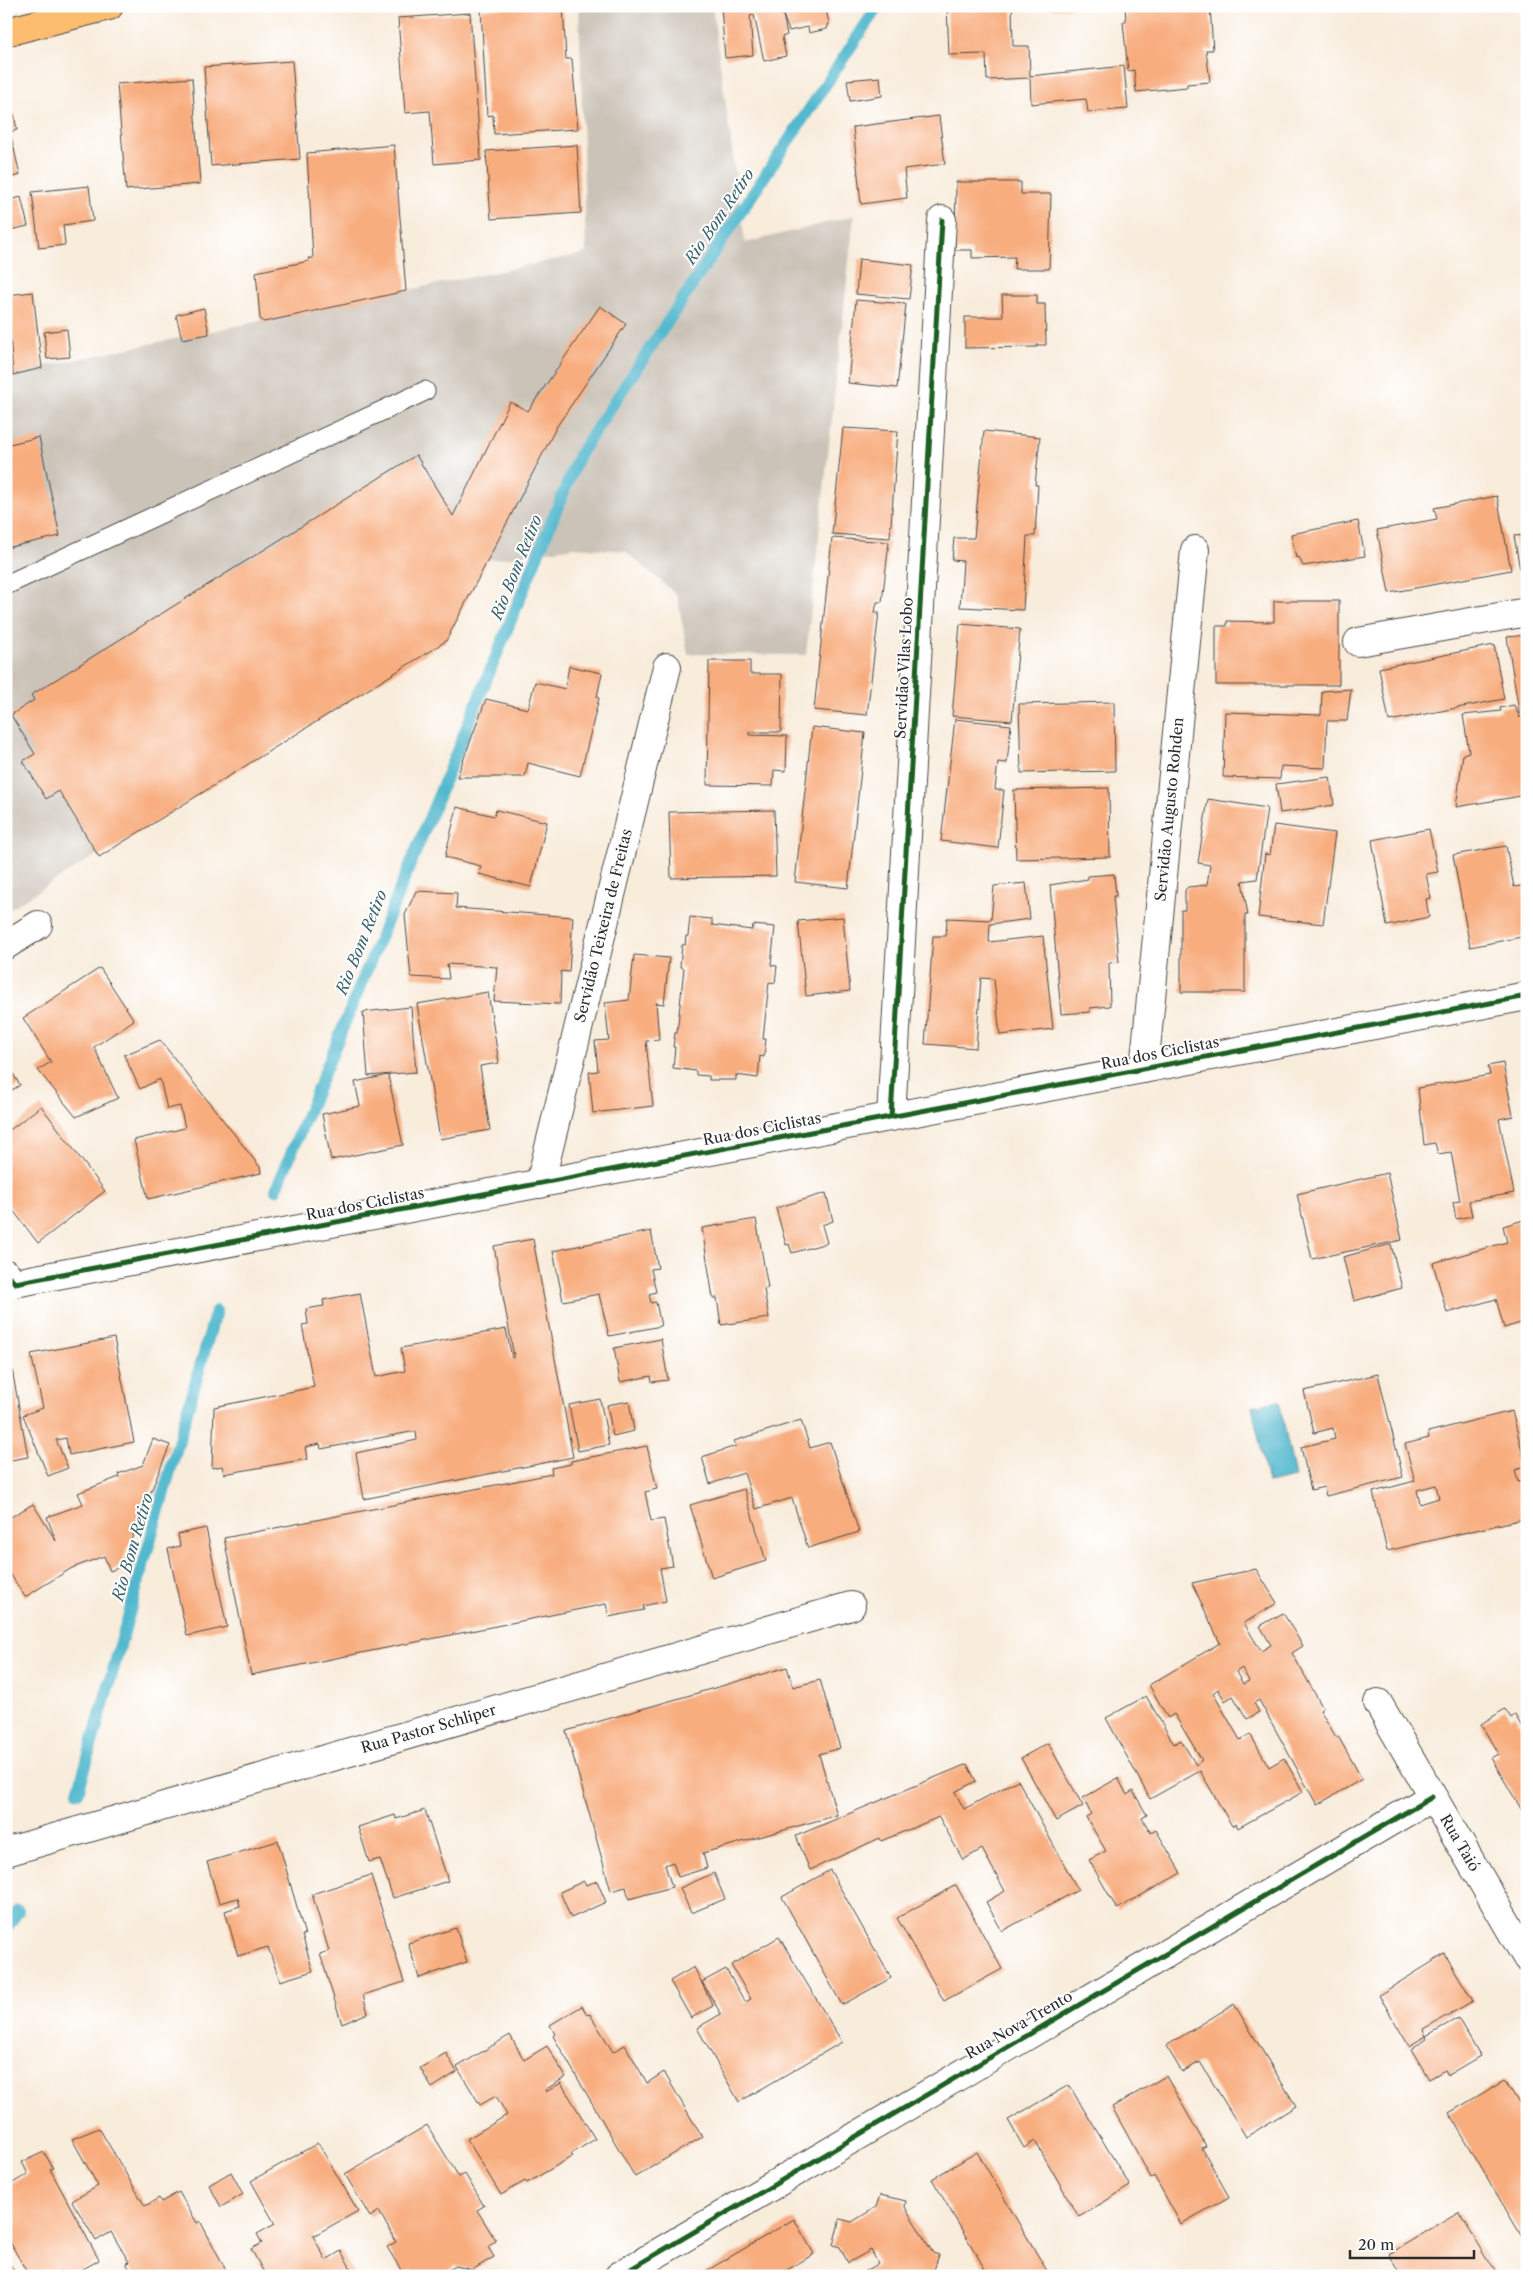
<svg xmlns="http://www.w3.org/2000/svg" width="1533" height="2282" font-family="'Libre Caslon Text',serif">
	<rect width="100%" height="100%" fill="#fff"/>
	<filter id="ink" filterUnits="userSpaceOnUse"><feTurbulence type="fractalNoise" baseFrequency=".02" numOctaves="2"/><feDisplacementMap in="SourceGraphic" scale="10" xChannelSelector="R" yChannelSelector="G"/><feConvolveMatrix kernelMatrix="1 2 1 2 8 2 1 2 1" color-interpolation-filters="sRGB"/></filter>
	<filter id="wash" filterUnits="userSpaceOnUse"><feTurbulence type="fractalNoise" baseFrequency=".0096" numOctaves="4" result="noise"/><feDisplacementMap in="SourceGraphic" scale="20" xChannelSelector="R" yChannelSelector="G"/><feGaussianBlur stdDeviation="1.12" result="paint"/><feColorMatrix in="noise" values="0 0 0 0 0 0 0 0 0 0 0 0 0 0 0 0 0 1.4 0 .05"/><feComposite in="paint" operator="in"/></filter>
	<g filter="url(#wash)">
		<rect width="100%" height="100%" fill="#f8ecdb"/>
		<path fill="#cbc3b8" d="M 583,6 L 712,6 L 745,243 L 854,216 L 806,655 L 688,654 L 677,595 L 625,551 L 574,547 L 484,561 L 445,640 L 6,911 L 6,374 L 586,253 L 579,7 Z"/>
		<path fill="#51b8ce" stroke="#3e727c" d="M 1279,1401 L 1295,1477 L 1268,1483 L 1252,1406 Z"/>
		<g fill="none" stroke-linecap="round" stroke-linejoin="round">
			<path stroke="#51b8ce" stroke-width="12" d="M 276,1190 L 579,455 L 878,6
				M 78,1792 L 216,1311
				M 6,1929 L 18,1911"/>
		</g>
		<g id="blocks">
			<path fill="#f8ad7f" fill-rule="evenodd" d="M 535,6 L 563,6 L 566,59 L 572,59 L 578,129 L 494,134 L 493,115 L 487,116 L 481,9 Z
				M 721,6 L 825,6 L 829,23 L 827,29 L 809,33 L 808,27 L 789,31 L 783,15 L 787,35 L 782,37 L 786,56 L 764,61 L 754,15 L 750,16 L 753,55 L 725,58 Z
				M 947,6 L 1012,6 L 1013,46 L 1029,46 L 1030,76 L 1124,66 L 1128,109 L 1088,112 L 1086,99 L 1031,104 L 1030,78 L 987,80 L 986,54 L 949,55 Z
				M 1050,6 L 1071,6 L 1071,8 L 1051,9 Z
				M 1125,6 L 1210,6 L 1213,50 L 1206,50 L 1210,82 L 1187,84 L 1187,87 L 1136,92 L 1134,70 L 1128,71 L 1123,22 L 1126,22 Z
				M 470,13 L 481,160 L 434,164 L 430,111 L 405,113 L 398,18 Z
				M 292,61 L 300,159 L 211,166 L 204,67 Z
				M 880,77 L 882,96 L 850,101 L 847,80 Z
				M 192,78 L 200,184 L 126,190 L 117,84 Z
				M 14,114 L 17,130 L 10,132 L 20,175 L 9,178 L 12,193 L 6,194 L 6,116 Z
				M 939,116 L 945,164 L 904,169 L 907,198 L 861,204 L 853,127 Z
				M 394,145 L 406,291 L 264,322 L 260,319 L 256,272 L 309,261 L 308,258 L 313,258 L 307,153 Z
				M 577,145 L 581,213 L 491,219 L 486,151 Z
				M 956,182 L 1021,182 L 1021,194 L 1051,194 L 1049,269 L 1014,269 L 1015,257 L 972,258 L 972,250 L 955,250 Z
				M 89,186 L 93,221 L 63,225 L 65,245 L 39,248 L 32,192 Z
				M 21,197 L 28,226 L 6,231 L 6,201 Z
				M 859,259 L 913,265 L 909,299 L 856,294 Z
				M 33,292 L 42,368 L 13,375 L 7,295 Z
				M 1002,295 L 1037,295 L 1037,304 L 1045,304 L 1046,345 L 1037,345 L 1037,347 L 965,348 L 965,317 L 1003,317 Z
				M 856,300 L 906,304 L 897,388 L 848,383 Z
				M 600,306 L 626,324 L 557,426 L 446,641 L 99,857 L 59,791 L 46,799 L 23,761 L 35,754 L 11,715 L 34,700 L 31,695 L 416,455 L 453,516 L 510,402 L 528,411 Z
				M 204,308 L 209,334 L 182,339 L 176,315 Z
				M 67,329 L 70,357 L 47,359 L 44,332 Z
				M 843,428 L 898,431 L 890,538 L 832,534 Z
				M 984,431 L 1040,437 L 1035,485 L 1038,485 L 1035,536 L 1027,536 L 1023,610 L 960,607 L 963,561 L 952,560 L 954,538 L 974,538 Z
				M 39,437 L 60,536 L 6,548 L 6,445 Z
				M 1497,496 L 1511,570 L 1389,593 L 1377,530 L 1437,519 L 1434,508 Z
				M 1358,521 L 1365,556 L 1303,566 L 1299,557 L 1296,558 L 1291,534 Z
				M 1527,535 L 1527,574 L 1521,575 L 1514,536 Z
				M 832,538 L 889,542 L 882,602 L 877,602 L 875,612 L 879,612 L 867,715 L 814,710 Z
				M 1274,601 L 1339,601 L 1339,685 L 1216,685 L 1216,626 L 1227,626 L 1227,621 L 1274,622 Z
				M 960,624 L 1020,629 L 1012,721 L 952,716 Z
				M 1527,635 L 1527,795 L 1456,807 L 1463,754 L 1469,752 L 1463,715 L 1501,711 L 1500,708 L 1514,705 L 1520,718 L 1507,637 Z
				M 1494,645 L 1504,699 L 1389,721 L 1379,668 Z
				M 709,661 L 750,661 L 750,674 L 782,674 L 781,732 L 749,732 L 749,735 L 787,736 L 786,771 L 774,770 L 773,786 L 707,785 Z
				M 569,666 L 602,673 L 597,697 L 599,698 L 580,776 L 528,763 L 525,777 L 457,777 L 486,699 L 528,709 L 535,682 L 565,689 Z
				M 1351,689 L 1347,721 L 1327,721 L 1325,768 L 1281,766 L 1280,779 L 1223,777 L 1225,712 L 1321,715 L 1322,691 Z
				M 1114,702 L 1115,771 L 1021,773 L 1019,704 Z
				M 955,719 L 1011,725 L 1007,763 L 998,762 L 995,790 L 1004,790 L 998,848 L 941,841 Z
				M 812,727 L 865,733 L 848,888 L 795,882 Z
				M 1330,777 L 1334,805 L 1280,813 L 1276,784 Z
				M 1109,788 L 1110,857 L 1016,859 L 1014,790 Z
				M 1208,799 L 1267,808 L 1257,879 L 1242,881 L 1248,915 L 1245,915 L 1245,992 L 1181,992 L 1181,910 L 1185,910 L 1185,890 L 1188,887 L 1207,885 L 1210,865 L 1198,863 Z
				M 457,807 L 494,816 L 496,810 L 547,822 L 531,887 L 479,874 L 481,866 L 445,857 Z
				M 774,810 L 776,876 L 671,878 L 669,812 Z
				M 1274,825 L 1335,833 L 1323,924 L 1258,917 L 1265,854 L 1270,855 Z
				M 1429,829 L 1438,872 L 1426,874 L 1431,898 L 1426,899 L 1429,917 L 1387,926 L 1372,840 Z
				M 1506,846 L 1514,887 L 1527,885 L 1527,936 L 1470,947 L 1453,855 Z
				M 1114,874 L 1116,896 L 1113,896 L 1119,962 L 1109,963 L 1110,1006 L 1090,1008 L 1090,1012 L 1061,1014 L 1050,885 L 1088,879 L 1088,876 Z
				M 1026,883 L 1030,919 L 990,924 L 989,942 L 1043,936 L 1053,1029 L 1000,1035 L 994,979 L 981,978 L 976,1048 L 925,1044 L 933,936 L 946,936 L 947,918 L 991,920 L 994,886 Z
				M 416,891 L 457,893 L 456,908 L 573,917 L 569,972 L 561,971 L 560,1004 L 494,1001 L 497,967 L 447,964 L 449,979 L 411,977 L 405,915 Z
				M 690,917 L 712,919 L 712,925 L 752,930 L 753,925 L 775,927 L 771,965 L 777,966 L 775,983 L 769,982 L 763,1039 L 766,1039 L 764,1057 L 760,1056 L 758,1078 L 736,1075 L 736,1080 L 709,1080 L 709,1076 L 696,1075 L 696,1071 L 673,1068 L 675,1047 L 673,1047 L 675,1033 L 677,1033 L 684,968 L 680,967 L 682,945 L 685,945 L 686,936 L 688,936 Z
				M 843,917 L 850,991 L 806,996 L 798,921 Z
				M 634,955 L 669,958 L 664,1004 L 656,1003 L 659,1040 L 646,1041 L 653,1106 L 593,1113 L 589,1072 L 598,1071 L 595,1041 L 609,1040 L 605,1003 L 629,1000 Z
				M 100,968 L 134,1020 L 94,1047 L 118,1098 L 76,1117 L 38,1070 L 51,1062 L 23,1018 Z
				M 488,992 L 499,1063 L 480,1066 L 490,1130 L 440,1139 L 417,1004 Z
				M 411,1007 L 416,1072 L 368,1076 L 363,1012 Z
				M 160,1040 L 260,1167 L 261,1173 L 148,1199 L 134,1140 L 185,1128 L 180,1106 L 167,1109 L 160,1079 L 140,1089 L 124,1055 Z
				M 6,1063 L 20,1085 L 6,1094 Z
				M 1503,1063 L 1513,1116 L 1499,1119 L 1514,1193 L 1469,1201 L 1472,1216 L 1456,1219 L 1453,1202 L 1460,1201 L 1451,1152 L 1438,1154 L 1435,1143 L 1424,1145 L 1418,1088 L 1490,1075 L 1488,1066 Z
				M 388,1075 L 403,1145 L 331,1160 L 322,1114 L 360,1106 L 355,1082 Z
				M 41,1106 L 105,1191 L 38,1243 L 6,1201 L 6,1133 Z
				M 1387,1173 L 1402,1240 L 1312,1259 L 1297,1194 Z
				M 826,1193 L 833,1221 L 822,1225 L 827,1243 L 792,1253 L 789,1244 L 786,1245 L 776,1208 Z
				M 756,1219 L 768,1288 L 764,1289 L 769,1318 L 721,1325 L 717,1298 L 713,1298 L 702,1228 Z
				M 1527,1219 L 1527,1321 L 1504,1328 L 1496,1299 L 1447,1313 L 1433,1263 L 1507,1242 L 1503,1226 Z
				M 651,1231 L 658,1268 L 651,1269 L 656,1292 L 649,1294 L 651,1303 L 656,1302 L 661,1326 L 609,1336 L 599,1294 L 563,1301 L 553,1251 Z
				M 533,1239 L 573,1457 L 364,1499 L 356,1453 L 417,1440 L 416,1431 L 321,1449 L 320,1444 L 305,1447 L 307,1459 L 224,1474 L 222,1466 L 212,1468 L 214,1407 L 314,1387 L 302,1325 L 308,1324 L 306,1309 L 324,1306 L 323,1300 L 360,1293 L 376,1377 L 405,1371 L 401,1348 L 506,1329 L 512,1358 L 514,1357 L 494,1246 Z
				M 1391,1244 L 1402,1288 L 1354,1301 L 1343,1257 Z
				M 114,1338 L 134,1442 L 69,1455 L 66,1438 L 56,1440 L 68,1468 L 48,1476 L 23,1415 L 43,1408 L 31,1354 Z
				M 661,1339 L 668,1380 L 652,1382 L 651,1376 L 620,1382 L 614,1348 Z
				M 6,1358 L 10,1358 L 28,1457 L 6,1461 Z
				M 1378,1374 L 1403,1477 L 1326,1496 L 1324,1487 L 1311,1490 L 1301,1447 L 1335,1439 L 1333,1428 L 1314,1433 L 1304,1391 Z
				M 600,1399 L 609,1445 L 578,1451 L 569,1405 Z
				M 629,1401 L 634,1431 L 613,1436 L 607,1405 Z
				M 1512,1411 L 1526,1467 L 1515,1470 L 1518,1482 L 1527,1480 L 1527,1518 L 1387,1551 L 1373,1492 L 1415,1481 L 1405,1444 L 1429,1438 L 1428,1432 ZM 1436,1485 L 1439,1498 L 1420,1504 L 1417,1490 Z
				M 801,1420 L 810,1448 L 830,1442 L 859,1532 L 808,1548 L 792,1498 L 756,1509 L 744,1473 L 710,1484 L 702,1457 L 736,1446 L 734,1441 Z
				M 153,1439 L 170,1445 L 120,1567 L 110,1571 L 104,1556 L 72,1568 L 25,1597 L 6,1567 L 6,1520 L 33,1504 L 56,1541 L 47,1517 L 83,1504 L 78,1493 L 119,1477 L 118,1474 L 143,1465 Z
				M 647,1446 L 657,1489 L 645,1492 L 651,1521 L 664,1519 L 673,1566 L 660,1568 L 666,1601 L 643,1606 L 644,1610 L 609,1617 L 606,1604 L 251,1675 L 224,1538 L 552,1474 L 551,1468 L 571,1464 L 571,1461 Z
				M 744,1489 L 766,1561 L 712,1578 L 690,1505 Z
				M 206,1528 L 227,1627 L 187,1636 L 168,1549 L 180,1546 L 178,1534 Z
				M 1256,1569 L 1277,1603 L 1244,1623 L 1261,1651 L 1271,1645 L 1260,1626 L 1283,1613 L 1303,1646 L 1292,1653 L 1323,1708 L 1320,1710 L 1336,1737 L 1338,1736 L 1362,1779 L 1317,1805 L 1259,1700 L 1254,1703 L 1259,1712 L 1247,1719 L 1233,1696 L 1225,1701 L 1218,1689 L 1213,1693 L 1240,1740 L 1250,1734 L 1269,1767 L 1284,1758 L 1303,1792 L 1238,1828 L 1236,1824 L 1232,1826 L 1200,1771 L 1150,1799 L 1106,1718 L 1146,1696 L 1174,1744 L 1181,1740 L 1196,1765 L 1202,1760 L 1174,1714 L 1168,1718 L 1149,1685 L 1220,1643 L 1192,1583 ZM 1242,1668 L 1249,1681 L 1243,1684 L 1236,1672 Z
				M 787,1667 L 793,1687 L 820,1680 L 840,1748 L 819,1754 L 837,1815 L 703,1853 L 707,1868 L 678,1877 L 673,1862 L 665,1865 L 672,1887 L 629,1899 L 626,1887 L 611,1891 L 566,1731 Z
				M 1505,1709 L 1511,1718 L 1515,1715 L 1527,1735 L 1527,1819 L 1491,1758 L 1498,1754 L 1481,1724 Z
				M 1048,1743 L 1083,1806 L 1056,1821 L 1021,1758 Z
				M 967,1764 L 976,1781 L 955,1792 L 964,1809 L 1018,1780 L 1078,1890 L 1002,1931 L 986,1902 L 1005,1891 L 982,1849 L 963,1860 L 939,1817 L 881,1841 L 880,1838 L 810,1870 L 796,1836 Z
				M 1118,1778 L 1127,1795 L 1133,1791 L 1147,1815 L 1142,1818 L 1151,1833 L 1156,1830 L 1181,1873 L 1117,1909 L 1089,1860 L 1106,1851 L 1086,1817 L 1091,1814 L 1083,1798 Z
				M 425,1810 L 448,1881 L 393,1898 L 380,1859 L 369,1862 L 358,1827 L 395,1815 L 396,1819 Z
				M 278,1841 L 305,1935 L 302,1935 L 313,1971 L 280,1981 L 268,1947 L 238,1956 L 225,1911 L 240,1906 L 238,1898 L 219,1903 L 207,1862 Z
				M 830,1870 L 891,1978 L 842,2005 L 782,1897 Z
				M 714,1873 L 725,1899 L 691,1913 L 680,1888 Z
				M 371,1875 L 404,1982 L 363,1995 L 368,2013 L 342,2024 L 320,1954 L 329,1951 L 312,1894 Z
				M 584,1881 L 586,1885 L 597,1881 L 606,1902 L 571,1918 L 560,1892 Z
				M 956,1885 L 1002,1969 L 944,2001 L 897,1918 Z
				M 456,1928 L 467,1962 L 419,1978 L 408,1943 Z
				M 779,1937 L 842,2042 L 739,2102 L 697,2028 L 721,2014 L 702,1982 L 726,1969 L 745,2002 L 751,1999 L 731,1965 Z
				M 1445,1954 L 1473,2001 L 1423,2029 L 1426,2036 L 1409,2046 L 1379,1995 Z
				M 694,1967 L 713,2006 L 691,2018 L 670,1981 Z
				M 1234,2004 L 1296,2106 L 1246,2137 L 1200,2062 L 1182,2072 L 1166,2046 Z
				M 582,2006 L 587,2015 L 590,2014 L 613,2052 L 625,2045 L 647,2083 L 664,2072 L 702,2137 L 635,2177 L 553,2036 L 555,2034 L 550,2025 Z
				M 1458,2018 L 1480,2056 L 1448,2075 L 1445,2070 L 1429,2079 L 1411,2049 L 1427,2038 L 1426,2036 Z
				M 510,2035 L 524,2060 L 547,2046 L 566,2077 L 545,2090 L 546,2092 L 561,2083 L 595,2139 L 571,2154 L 573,2156 L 527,2183 L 525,2181 L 501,2195 L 467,2139 L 507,2115 L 496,2096 L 480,2105 L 457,2067 Z
				M 446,2053 L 457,2072 L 432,2088 L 420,2068 Z
				M 1166,2076 L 1206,2146 L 1202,2148 L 1229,2197 L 1181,2224 L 1154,2176 L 1151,2178 L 1112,2107 Z
				M 1505,2080 L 1527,2117 L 1527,2234 L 1522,2237 L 1449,2113 Z
				M 1069,2085 L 1130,2186 L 1079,2217 L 1035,2141 L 1024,2148 L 1008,2120 Z
				M 427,2125 L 459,2177 L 465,2174 L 484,2206 L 477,2210 L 496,2241 L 488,2247 L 494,2257 L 472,2270 L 456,2266 L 438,2276 L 416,2276 L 412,2270 L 404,2275 L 387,2247 L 396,2242 L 379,2211 L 370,2217 L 345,2174 Z
				M 99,2128 L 145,2206 L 159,2198 L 161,2202 L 179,2192 L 197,2223 L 200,2221 L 227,2272 L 220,2276 L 134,2276 L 126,2263 L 129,2262 L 111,2232 L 96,2241 L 72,2201 L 98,2186 L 72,2139 Z
				M 318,2143 L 358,2211 L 313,2236 L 326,2260 L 341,2251 L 355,2276 L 266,2276 L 251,2249 L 262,2243 L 257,2234 L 275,2224 L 251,2181 Z
				M 44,2152 L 53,2168 L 50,2169 L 99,2260 L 71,2276 L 63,2276 L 61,2271 L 53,2276 L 29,2276 L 6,2235 L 6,2187 L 28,2174 L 22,2162 Z
				M 977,2152 L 1050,2276 L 989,2276 L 932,2179 Z
				M 231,2172 L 243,2194 L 221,2207 L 209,2185 Z
				M 880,2195 L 906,2201 L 905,2207 L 933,2253 L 939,2255 L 932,2276 L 857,2276 L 878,2264 L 871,2250 L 848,2263 L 840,2247 L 833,2245 L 840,2219 L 852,2222 L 876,2207 Z
				M 1459,2212 L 1498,2276 L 1402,2276 L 1389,2254 Z
				M 794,2219 L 814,2254 L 777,2276 L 698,2276 Z
				M 6,2257 L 17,2276 L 6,2276 Z"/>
		</g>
	</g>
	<g filter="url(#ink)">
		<use href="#blocks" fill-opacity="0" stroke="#4a4845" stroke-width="1"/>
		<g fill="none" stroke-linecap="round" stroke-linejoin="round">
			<defs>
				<path id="lane" d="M 6,585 L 425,391"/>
				<g id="street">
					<path d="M 1358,642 L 1527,612"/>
					<path d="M 6,945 L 38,925"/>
					<path id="s1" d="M 1144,1069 L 1195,550"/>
					<path d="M 891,1117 L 942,220"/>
					<path id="s2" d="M 540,1184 L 667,667"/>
					<path d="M 6,1274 L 15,1283 L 1527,996"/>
					<path id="s3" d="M 1378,1703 L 1527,1958"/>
					<path id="s4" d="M 6,1852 L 851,1606"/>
					<path d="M 619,2276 L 1432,1797"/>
				</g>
				<path id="primary" d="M 6,32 L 109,6"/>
			</defs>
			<use href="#lane" stroke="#4a4845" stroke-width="21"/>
			<use href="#street" stroke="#4a4845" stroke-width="30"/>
			<use href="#primary" stroke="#4a4845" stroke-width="30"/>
			<use href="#lane" stroke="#fff" stroke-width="19"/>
			<use href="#street" stroke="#fff" stroke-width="28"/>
			<use href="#primary" stroke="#fcbd6f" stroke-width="28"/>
			<defs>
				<path id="cycleway" d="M 891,1117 L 942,220
					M 6,1274 L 15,1283 L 1527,996
					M 619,2276 L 1432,1797"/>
			</defs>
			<use href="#cycleway" stroke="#fff" stroke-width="8"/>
			<use href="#cycleway" stroke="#1b5e20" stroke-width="5"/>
		</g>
	</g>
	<g text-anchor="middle" stroke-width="4" stroke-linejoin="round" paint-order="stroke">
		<g font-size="15" fill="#2b2b2b" stroke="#fff">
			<text transform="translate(904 668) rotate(-87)" y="5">Servidão Vilas Lobo</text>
			<text dy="5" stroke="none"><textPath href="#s1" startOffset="261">Servidão Augusto Rohden</textPath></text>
			<text dy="5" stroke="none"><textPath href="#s2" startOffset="266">Servidão Teixeira de Freitas</textPath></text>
			<text transform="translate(1160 1053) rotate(-11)" y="5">Rua dos Ciclistas</text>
			<text transform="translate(762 1129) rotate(-11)" y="5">Rua dos Ciclistas</text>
			<text transform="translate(365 1204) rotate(-11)" y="5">Rua dos Ciclistas</text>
			<text dy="5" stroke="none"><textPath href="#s4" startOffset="440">Rua Pastor Schliper</textPath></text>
			<text dy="5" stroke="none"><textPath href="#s3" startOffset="162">Rua Taió</textPath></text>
			<text transform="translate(1019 2025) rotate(-30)" y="5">Rua Nova Trento</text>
		</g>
		<g font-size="16" font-style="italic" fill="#3a636c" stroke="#fff">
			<text transform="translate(719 216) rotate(-56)" y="6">Rio Bom Retiro</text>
			<text transform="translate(516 567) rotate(-68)" y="6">Rio Bom Retiro</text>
			<text transform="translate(361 942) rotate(-68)" y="6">Rio Bom Retiro</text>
			<text transform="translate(132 1547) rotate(-74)" y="6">Rio Bom Retiro</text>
		</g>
	</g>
	<rect width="1533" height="2282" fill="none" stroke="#fff" stroke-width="25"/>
	<path d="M1350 2250v8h124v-8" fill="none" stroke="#2b2b2b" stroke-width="2.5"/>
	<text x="1358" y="2250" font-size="15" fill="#2b2b2b" stroke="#ffffff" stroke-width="4" paint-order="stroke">20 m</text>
</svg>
